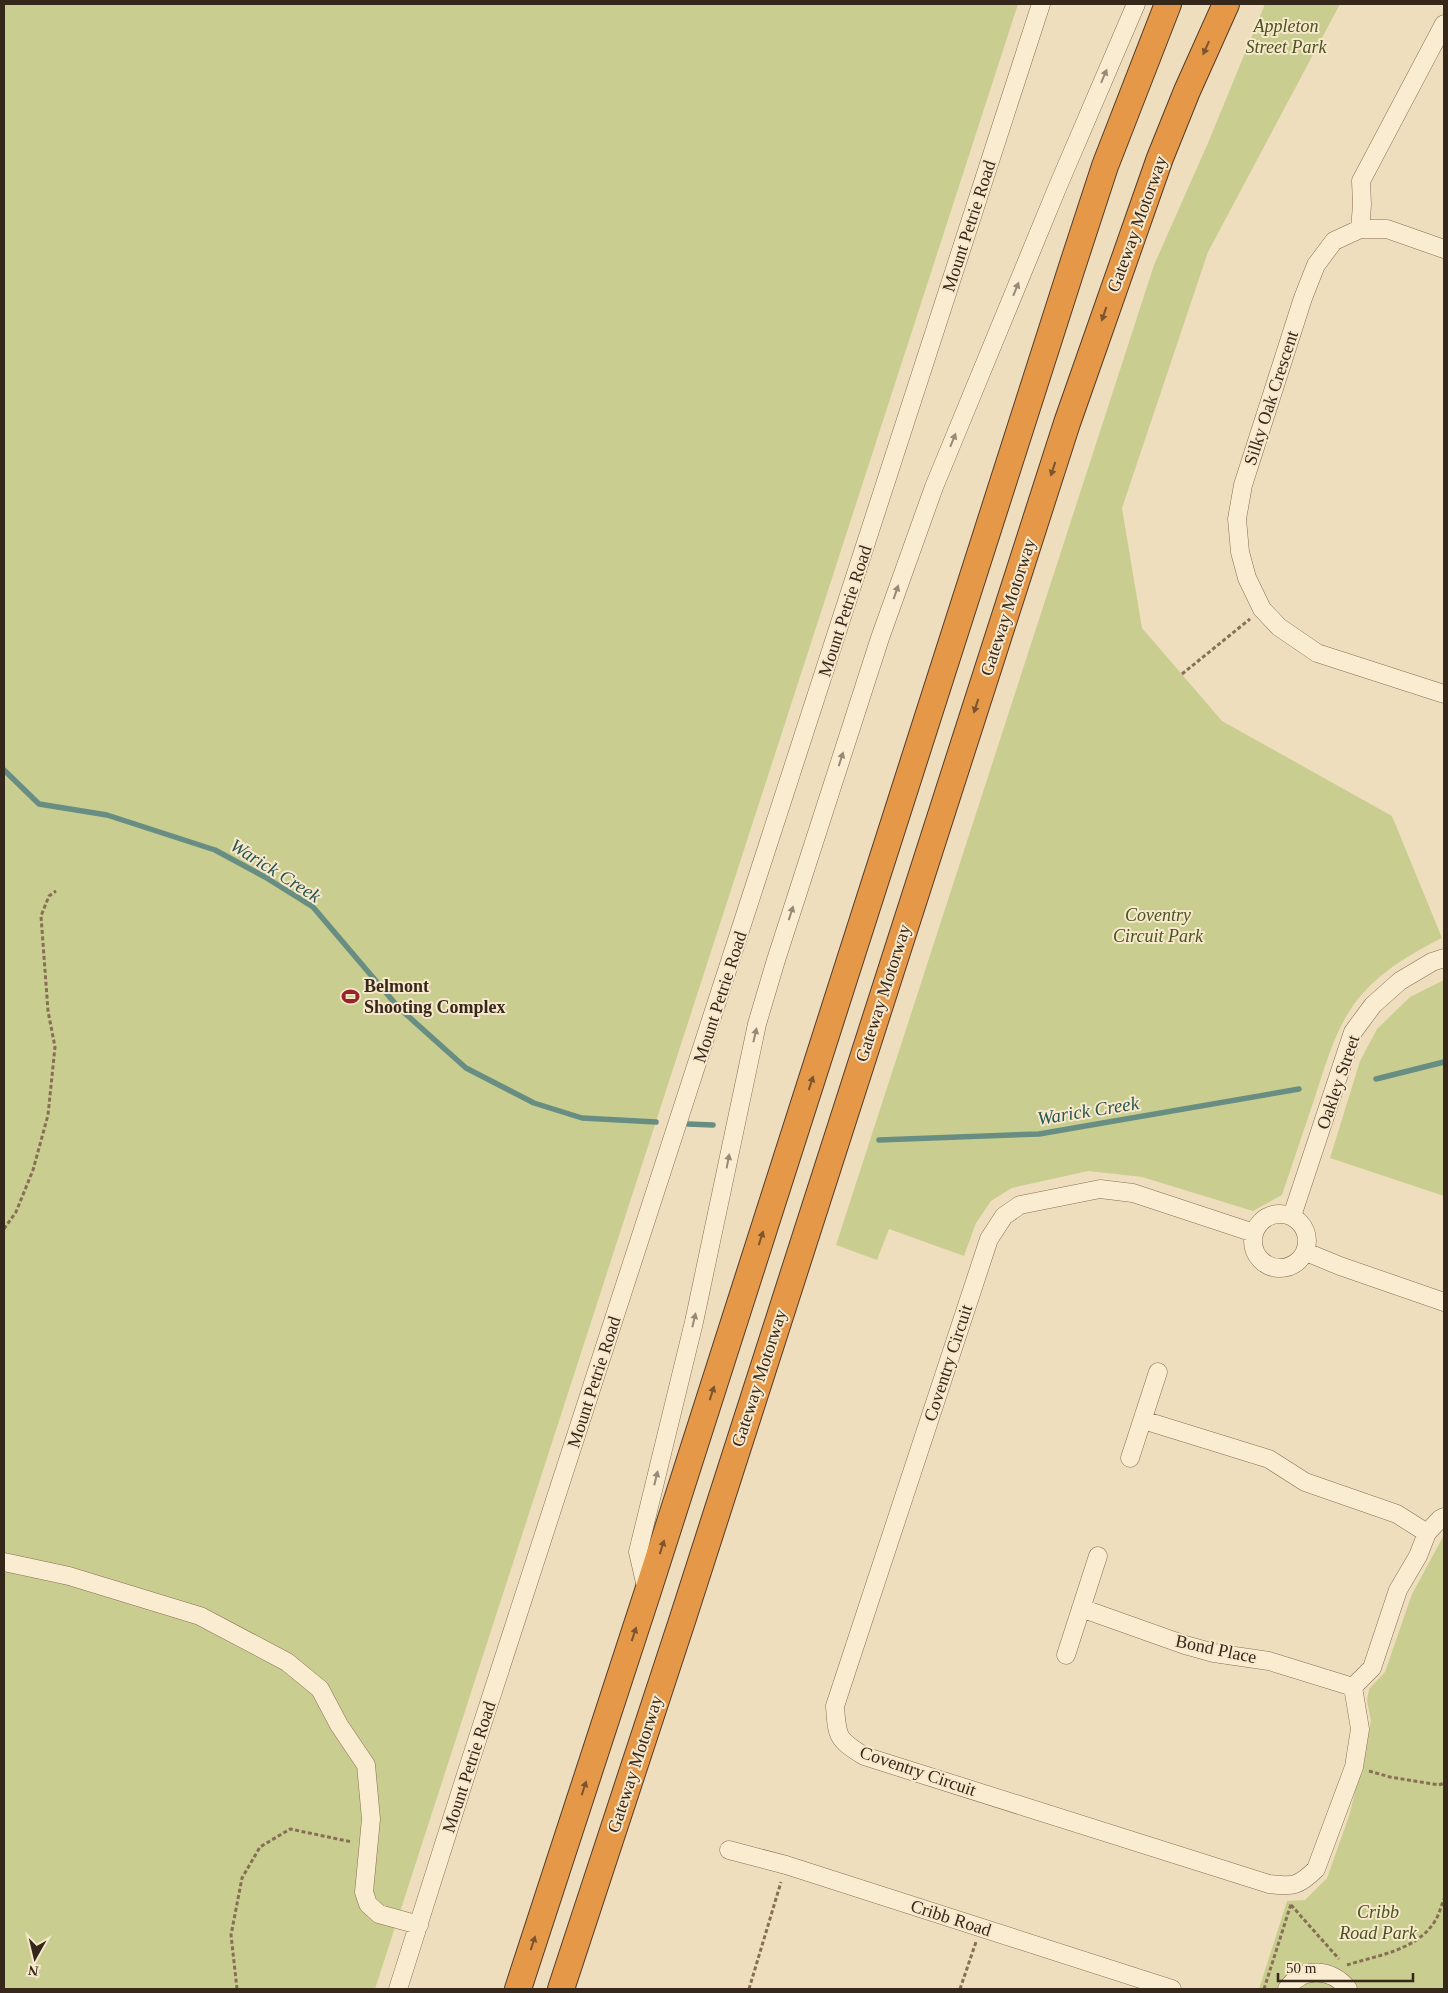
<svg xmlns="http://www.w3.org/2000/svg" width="1448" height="1993" font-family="'Times New Roman',serif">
	<rect width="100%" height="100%" fill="#efdebd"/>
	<path fill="#c9ce90" d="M 4,4 L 1018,4 L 375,1989 L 4,1989 Z
		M 1265,4 L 1340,4 L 1208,252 L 1122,508 L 1142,628 L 1222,721 L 1392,816 L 1442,938 C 1414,952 1386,968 1364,992 C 1337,1021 1327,1061 1315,1097 C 1304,1130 1293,1162 1282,1195 L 1253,1211 L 1142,1177 L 1088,1171 L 1012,1188 L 991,1201 L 976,1223 L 964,1256 L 889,1229 L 877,1260 L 836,1245 L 1154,265 L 1208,143 Z
		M 1444,980 L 1444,1196 L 1330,1158 L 1360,1061 L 1377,1029 L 1410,997 Z
		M 1444,1535 L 1444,1989 L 1259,1989 L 1287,1901 L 1305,1900 L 1327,1878 L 1349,1816 L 1363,1761 L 1371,1721 L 1367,1701 L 1369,1689 L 1385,1672 L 1412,1594 Z"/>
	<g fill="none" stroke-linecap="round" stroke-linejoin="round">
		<path stroke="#688e83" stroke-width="5.5" d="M 4,770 L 39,804 L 107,815 L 215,850 L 265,877 L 313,907 L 399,1008 L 466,1068 L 534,1103 L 582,1118 L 656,1122
			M 1376,1079 L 1444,1062
			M 688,1124 L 713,1125
			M 879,1140 L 1039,1134 L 1299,1089"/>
		<defs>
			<path id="minor" d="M 1444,24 L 1361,181 L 1362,205 L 1360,229 L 1334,241 L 1316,265 L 1303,298 L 1243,485 L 1237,519 L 1240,552 L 1247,578 L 1262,609 L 1279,627 L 1317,653 L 1444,694
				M 1360,229 L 1387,229 L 1444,249
				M1253 1241a27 27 0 1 1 54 0a27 27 0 1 1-54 0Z
				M 1292,1216 L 1353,1032 L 1373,1005 L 1400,981 L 1432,962 L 1444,958
				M 1254,1233 L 1133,1193 L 1100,1189 L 1020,1205 L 1004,1216 L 989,1239 L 835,1706 C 837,1737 837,1739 864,1756 L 1269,1884 C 1293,1887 1299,1886 1316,1869 L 1354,1767 L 1360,1729 L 1353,1687 L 1372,1668 L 1398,1590 L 1418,1556 L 1427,1533 L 1440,1519 L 1444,1517
				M 1306,1252 L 1340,1266 L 1444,1302
				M 1143,1420 L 1269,1459 L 1305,1482 L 1397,1514 L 1427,1533
				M 1130,1458 L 1158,1372
				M 4,1562 L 69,1576 L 200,1616 L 287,1662 L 320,1689 L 339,1725 L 366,1765 L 371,1819 L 364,1892 L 368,1904 L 379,1914 L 419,1925
				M 647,1591 L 638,1552 L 694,1322 L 757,1024 L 776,960 L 880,638 L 934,487 L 1058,186 L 1136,4
				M 1081,1608 L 1185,1645 L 1214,1653 L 1269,1661 L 1353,1687
				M 1066,1655 L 1098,1556
				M 729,1850 L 786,1865 L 1172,1989
				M 398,1989 L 469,1765 L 1041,4
				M 1287,1989 C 1302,1966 1332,1968 1348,1989"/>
			<path id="highway" d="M 518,1989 L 647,1594 L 1072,267 L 1105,166 L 1168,4
				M 561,1989 L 683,1618 L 1067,423 L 1160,158 L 1187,91 L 1226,4"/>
		</defs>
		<use href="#minor" stroke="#886e55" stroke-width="19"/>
		<use href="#highway" stroke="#553c2a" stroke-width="28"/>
		<path stroke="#886e55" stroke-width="3" stroke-dasharray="4 2.5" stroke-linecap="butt" d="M 1182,674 L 1250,619
			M 4,1229 L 16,1212 L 33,1170 L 48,1115 L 55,1047 L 48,1011 L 41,916 L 49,896 L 56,891
			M 1369,1771 L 1390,1777 L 1439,1785 L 1444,1783
			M 1291,1905 L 1339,1959
			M 1347,1965 C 1378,1955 1416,1951 1435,1921 C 1439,1915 1441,1906 1444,1899
			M 237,1989 L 231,1935 L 242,1878 L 260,1847 L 290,1829 L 352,1842
			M 749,1989 L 781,1882
			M 960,1989 L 976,1942
			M 1264,1989 L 1291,1904"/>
		<use href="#minor" stroke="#faecd0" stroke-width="18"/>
		<use href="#highway" stroke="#e49848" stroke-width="26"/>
	</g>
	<defs><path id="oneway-solid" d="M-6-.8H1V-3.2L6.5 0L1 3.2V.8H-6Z" transform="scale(1.25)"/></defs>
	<g fill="#7c542d">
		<use href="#oneway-solid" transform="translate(1206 48) rotate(114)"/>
		<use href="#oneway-solid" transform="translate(1104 314) rotate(109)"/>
		<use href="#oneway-solid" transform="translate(1053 469) rotate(108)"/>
		<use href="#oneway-solid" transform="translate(976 706) rotate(108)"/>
		<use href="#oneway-solid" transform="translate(811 1083) rotate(-72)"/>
		<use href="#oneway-solid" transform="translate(761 1238) rotate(-72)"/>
		<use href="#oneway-solid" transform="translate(712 1393) rotate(-72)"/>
		<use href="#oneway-solid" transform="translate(662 1547) rotate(-72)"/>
		<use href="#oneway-solid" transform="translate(634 1634) rotate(-72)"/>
		<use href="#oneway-solid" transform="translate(584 1788) rotate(-72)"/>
		<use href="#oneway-solid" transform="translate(533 1943) rotate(-72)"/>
	</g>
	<g fill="#988a76">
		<use href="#oneway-solid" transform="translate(1104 76) rotate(-67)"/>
		<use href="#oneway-solid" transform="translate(1016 289) rotate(-68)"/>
		<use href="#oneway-solid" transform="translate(953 440) rotate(-68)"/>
		<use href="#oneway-solid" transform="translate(896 592) rotate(-71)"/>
		<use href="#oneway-solid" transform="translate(841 759) rotate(-72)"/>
		<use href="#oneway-solid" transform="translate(791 913) rotate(-72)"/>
		<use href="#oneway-solid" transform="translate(755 1035) rotate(-77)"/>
		<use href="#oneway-solid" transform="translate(728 1161) rotate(-79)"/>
		<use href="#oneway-solid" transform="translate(694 1320) rotate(-77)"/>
		<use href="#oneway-solid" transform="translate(656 1478) rotate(-76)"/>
	</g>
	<defs>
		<symbol id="stadium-bare" viewBox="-9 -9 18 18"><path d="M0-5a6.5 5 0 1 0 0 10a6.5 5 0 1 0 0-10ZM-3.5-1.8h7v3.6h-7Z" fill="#992329" stroke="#f7e8cc" stroke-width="2.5" paint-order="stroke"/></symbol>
	</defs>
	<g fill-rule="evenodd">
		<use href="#stadium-bare" x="338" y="984" width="25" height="25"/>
	</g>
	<g text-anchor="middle" stroke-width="4" stroke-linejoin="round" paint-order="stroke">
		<g font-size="18" font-style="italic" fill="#495420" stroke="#f7e8cc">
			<text x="1286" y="32">Appleton<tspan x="1286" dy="21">Street Park</tspan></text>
			<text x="1158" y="921">Coventry<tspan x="1158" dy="21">Circuit Park</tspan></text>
			<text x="1378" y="1918">Cribb<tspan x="1378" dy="21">Road Park</tspan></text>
		</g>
		<g font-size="18" fill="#36271b" stroke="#f7e8cc">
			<text transform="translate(1137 224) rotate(-70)" y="6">Gateway Motorway</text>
			<text transform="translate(969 226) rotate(-72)" y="6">Mount Petrie Road</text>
			<text transform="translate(1271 398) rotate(-72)" y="6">Silky Oak Crescent</text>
			<text transform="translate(1008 607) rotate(-72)" y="6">Gateway Motorway</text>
			<text transform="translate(845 611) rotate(-72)" y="6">Mount Petrie Road</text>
			<text transform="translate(883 993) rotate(-72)" y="6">Gateway Motorway</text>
			<text transform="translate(720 997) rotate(-72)" y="6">Mount Petrie Road</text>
			<text transform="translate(1338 1082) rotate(-71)" y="6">Oakley Street</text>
			<text transform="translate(948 1363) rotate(-72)" y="6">Coventry Circuit</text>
			<text transform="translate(759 1378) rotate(-72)" y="6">Gateway Motorway</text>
			<text transform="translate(594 1382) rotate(-72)" y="6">Mount Petrie Road</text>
			<text transform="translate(1216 1649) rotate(12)" y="6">Bond Place</text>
			<text transform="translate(635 1764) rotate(-72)" y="6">Gateway Motorway</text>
			<text transform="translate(469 1767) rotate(-72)" y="6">Mount Petrie Road</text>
			<text transform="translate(918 1771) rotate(19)" y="6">Coventry Circuit</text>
			<text transform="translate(951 1918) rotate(18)" y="6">Cribb Road</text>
		</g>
		<g font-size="18" font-weight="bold" fill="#36271b" stroke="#f7e8cc" text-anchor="start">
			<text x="364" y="992">Belmont<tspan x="364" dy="21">Shooting Complex</tspan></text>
		</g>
		<g font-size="19" font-style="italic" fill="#295752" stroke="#f7e8cc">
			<text transform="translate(276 870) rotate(32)" y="7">Warick Creek</text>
			<text transform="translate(1088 1110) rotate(-9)" y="7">Warick Creek</text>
		</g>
	</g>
	<rect width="1448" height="1993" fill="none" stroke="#36271b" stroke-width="10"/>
	<g transform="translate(35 1958) rotate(188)" stroke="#f7e8cc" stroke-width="4" paint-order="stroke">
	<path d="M0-4L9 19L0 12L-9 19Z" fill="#36271b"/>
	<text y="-8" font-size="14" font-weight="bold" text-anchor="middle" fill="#36271b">N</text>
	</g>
	<path d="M1278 1973v8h135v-8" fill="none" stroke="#36271b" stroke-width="2.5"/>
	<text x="1286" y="1973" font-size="15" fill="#36271b" stroke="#f7e8cc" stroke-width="4" paint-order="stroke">50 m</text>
</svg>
